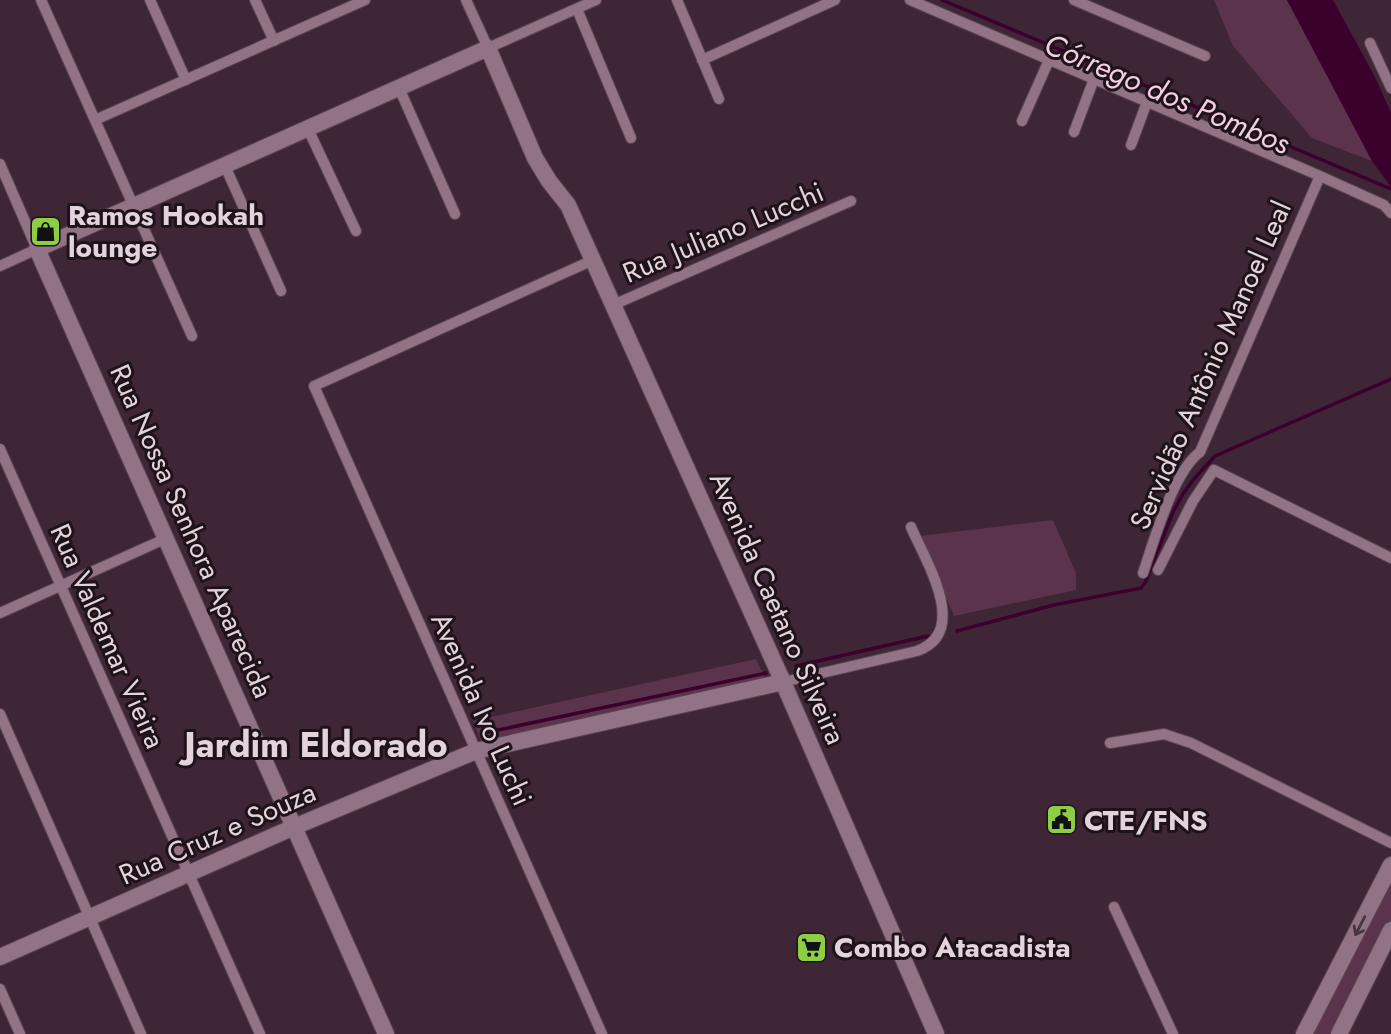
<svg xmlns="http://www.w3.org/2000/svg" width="1391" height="1034" font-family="Jost,sans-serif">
	<rect width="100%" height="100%" fill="#3f2636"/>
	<path fill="#5b334d" d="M 1214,0 L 1287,0 L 1372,161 L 1312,138 L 1233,46 Z
		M 1053,520 L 1076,573 L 1076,590 L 954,616 L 920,536 Z
		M 756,659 L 765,678 L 483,747 L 473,721 Z
		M 1391,877 L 1391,924 L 1335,1034 L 1312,1034 Z"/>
	<path fill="#3b002c" d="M 1287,0 L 1333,0 L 1375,77 L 1391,113 L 1391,187 L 1372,161 Z"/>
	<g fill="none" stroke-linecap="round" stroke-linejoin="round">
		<path stroke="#3b002c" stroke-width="3.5" d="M 942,0 L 1391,189
			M 957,631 L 1054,605 L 1141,588 L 1145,583 L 1173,512 L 1183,494 L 1193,480 L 1215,456 L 1391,379
			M 796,666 L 928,636
			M 484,733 L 766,673"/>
		<defs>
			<path id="street" d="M 41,0 L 192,336
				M 150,0 L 186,80
				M 255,0 L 274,41
				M 466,0 L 488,48 L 596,0
				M 677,0 L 719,99
				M 910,0 L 1320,176 L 1384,205 L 1391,213
				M 1074,0 L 1205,56
				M 577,9 L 631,138
				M 1370,43 L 1391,88
				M 702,60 L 835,0
				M 399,88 L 455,214
				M 95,120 L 365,0
				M 1022,121 L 1049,60
				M 308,129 L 356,231
				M 1074,132 L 1094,79
				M 1131,145 L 1147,102
				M 0,164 L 37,249 L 0,266
				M 225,166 L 281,291
				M 593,260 L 314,386 L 602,1034
				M 613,305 L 851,201
				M 0,449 L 260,1034
				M 1158,570 L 1193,501 L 1214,470 L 1391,558
				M 1143,573 C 1154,541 1173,472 1200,452 L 1320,176
				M 0,613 L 167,538
				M 783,682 L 917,651 C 971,632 925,560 911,527
				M 0,714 L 141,1034
				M 1110,743 L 1164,734 L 1191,743 L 1391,843
				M 1114,907 L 1173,1034
				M 0,989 L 20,1034"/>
			<path id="secondary" d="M 0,957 L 294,827 L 476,751 L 783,682
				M 386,1034 L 37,249 L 488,48 L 535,158 L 549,181 L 568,205 L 783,682 L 936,1034
				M 1304,1034 L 1391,865
				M 1339,1034 L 1391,930"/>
		</defs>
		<use href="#street" stroke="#5a4553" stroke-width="12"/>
		<use href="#secondary" stroke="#5a4553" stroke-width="18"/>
		<use href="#street" stroke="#917385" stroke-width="10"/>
		<use href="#secondary" stroke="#917385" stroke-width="16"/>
	</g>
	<defs><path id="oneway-shaft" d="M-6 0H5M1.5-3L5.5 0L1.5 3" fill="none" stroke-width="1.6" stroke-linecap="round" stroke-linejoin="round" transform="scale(1.75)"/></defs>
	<use stroke="#473540" href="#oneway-shaft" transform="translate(1360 926) rotate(117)"/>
	<defs>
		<symbol id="shop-square" viewBox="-11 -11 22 22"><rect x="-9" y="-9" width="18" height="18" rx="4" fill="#8dce44" stroke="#1f131b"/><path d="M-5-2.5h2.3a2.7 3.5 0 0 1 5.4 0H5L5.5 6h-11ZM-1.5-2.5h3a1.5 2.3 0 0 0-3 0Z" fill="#111"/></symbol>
		<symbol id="civic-square" viewBox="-11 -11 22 22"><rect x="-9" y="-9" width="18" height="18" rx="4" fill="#8dce44" stroke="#1f131b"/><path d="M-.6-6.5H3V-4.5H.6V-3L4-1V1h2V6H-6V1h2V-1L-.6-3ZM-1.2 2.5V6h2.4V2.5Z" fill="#111"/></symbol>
		<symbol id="supermarket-square" viewBox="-11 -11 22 22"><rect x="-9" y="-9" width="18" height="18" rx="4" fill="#8dce44" stroke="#1f131b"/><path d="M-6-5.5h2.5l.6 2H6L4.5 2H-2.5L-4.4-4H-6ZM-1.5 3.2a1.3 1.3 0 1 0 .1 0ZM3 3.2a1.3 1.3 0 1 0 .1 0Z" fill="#111"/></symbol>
	</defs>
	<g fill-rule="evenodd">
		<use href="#shop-square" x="28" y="214" width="35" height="35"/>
		<use href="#civic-square" x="1044" y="802" width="35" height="35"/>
		<use href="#supermarket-square" x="794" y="930" width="35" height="35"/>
	</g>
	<g text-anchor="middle" stroke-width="6" stroke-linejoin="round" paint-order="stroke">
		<g font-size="28" font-weight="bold" fill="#e4d3dd" stroke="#1f131b" text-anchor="start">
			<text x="68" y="225">Ramos Hookah<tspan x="68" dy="32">lounge</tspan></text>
			<text x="1084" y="830">CTE/FNS</text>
			<text x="834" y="957">Combo Atacadista</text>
		</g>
		<g font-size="28" fill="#e4d3dd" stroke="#1f131b">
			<text transform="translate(723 232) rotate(-23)" y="10">Rua Juliano Lucchi</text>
			<text transform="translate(1210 365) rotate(-66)" y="10">Servidão Antônio Manoel Leal</text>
			<text transform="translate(192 531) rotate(66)" y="10">Rua Nossa Senhora Aparecida</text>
			<text transform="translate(778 608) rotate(66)" y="10">Avenida Caetano Silveira</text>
			<text transform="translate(108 636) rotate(66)" y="10">Rua Valdemar Vieira</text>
			<text transform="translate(482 709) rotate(66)" y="10">Avenida Ivo Luchi</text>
			<text transform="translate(217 833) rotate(-24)" y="10">Rua Cruz e Souza</text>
		</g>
		<g font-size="30" font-style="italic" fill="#f4cce4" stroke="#1f131b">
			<text transform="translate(1167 94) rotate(23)" y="10">Córrego dos Pombos</text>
		</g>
		<g font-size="35" font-weight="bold" fill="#e4d3dd" stroke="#1f131b">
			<text x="316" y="757">Jardim Eldorado</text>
		</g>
	</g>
</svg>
